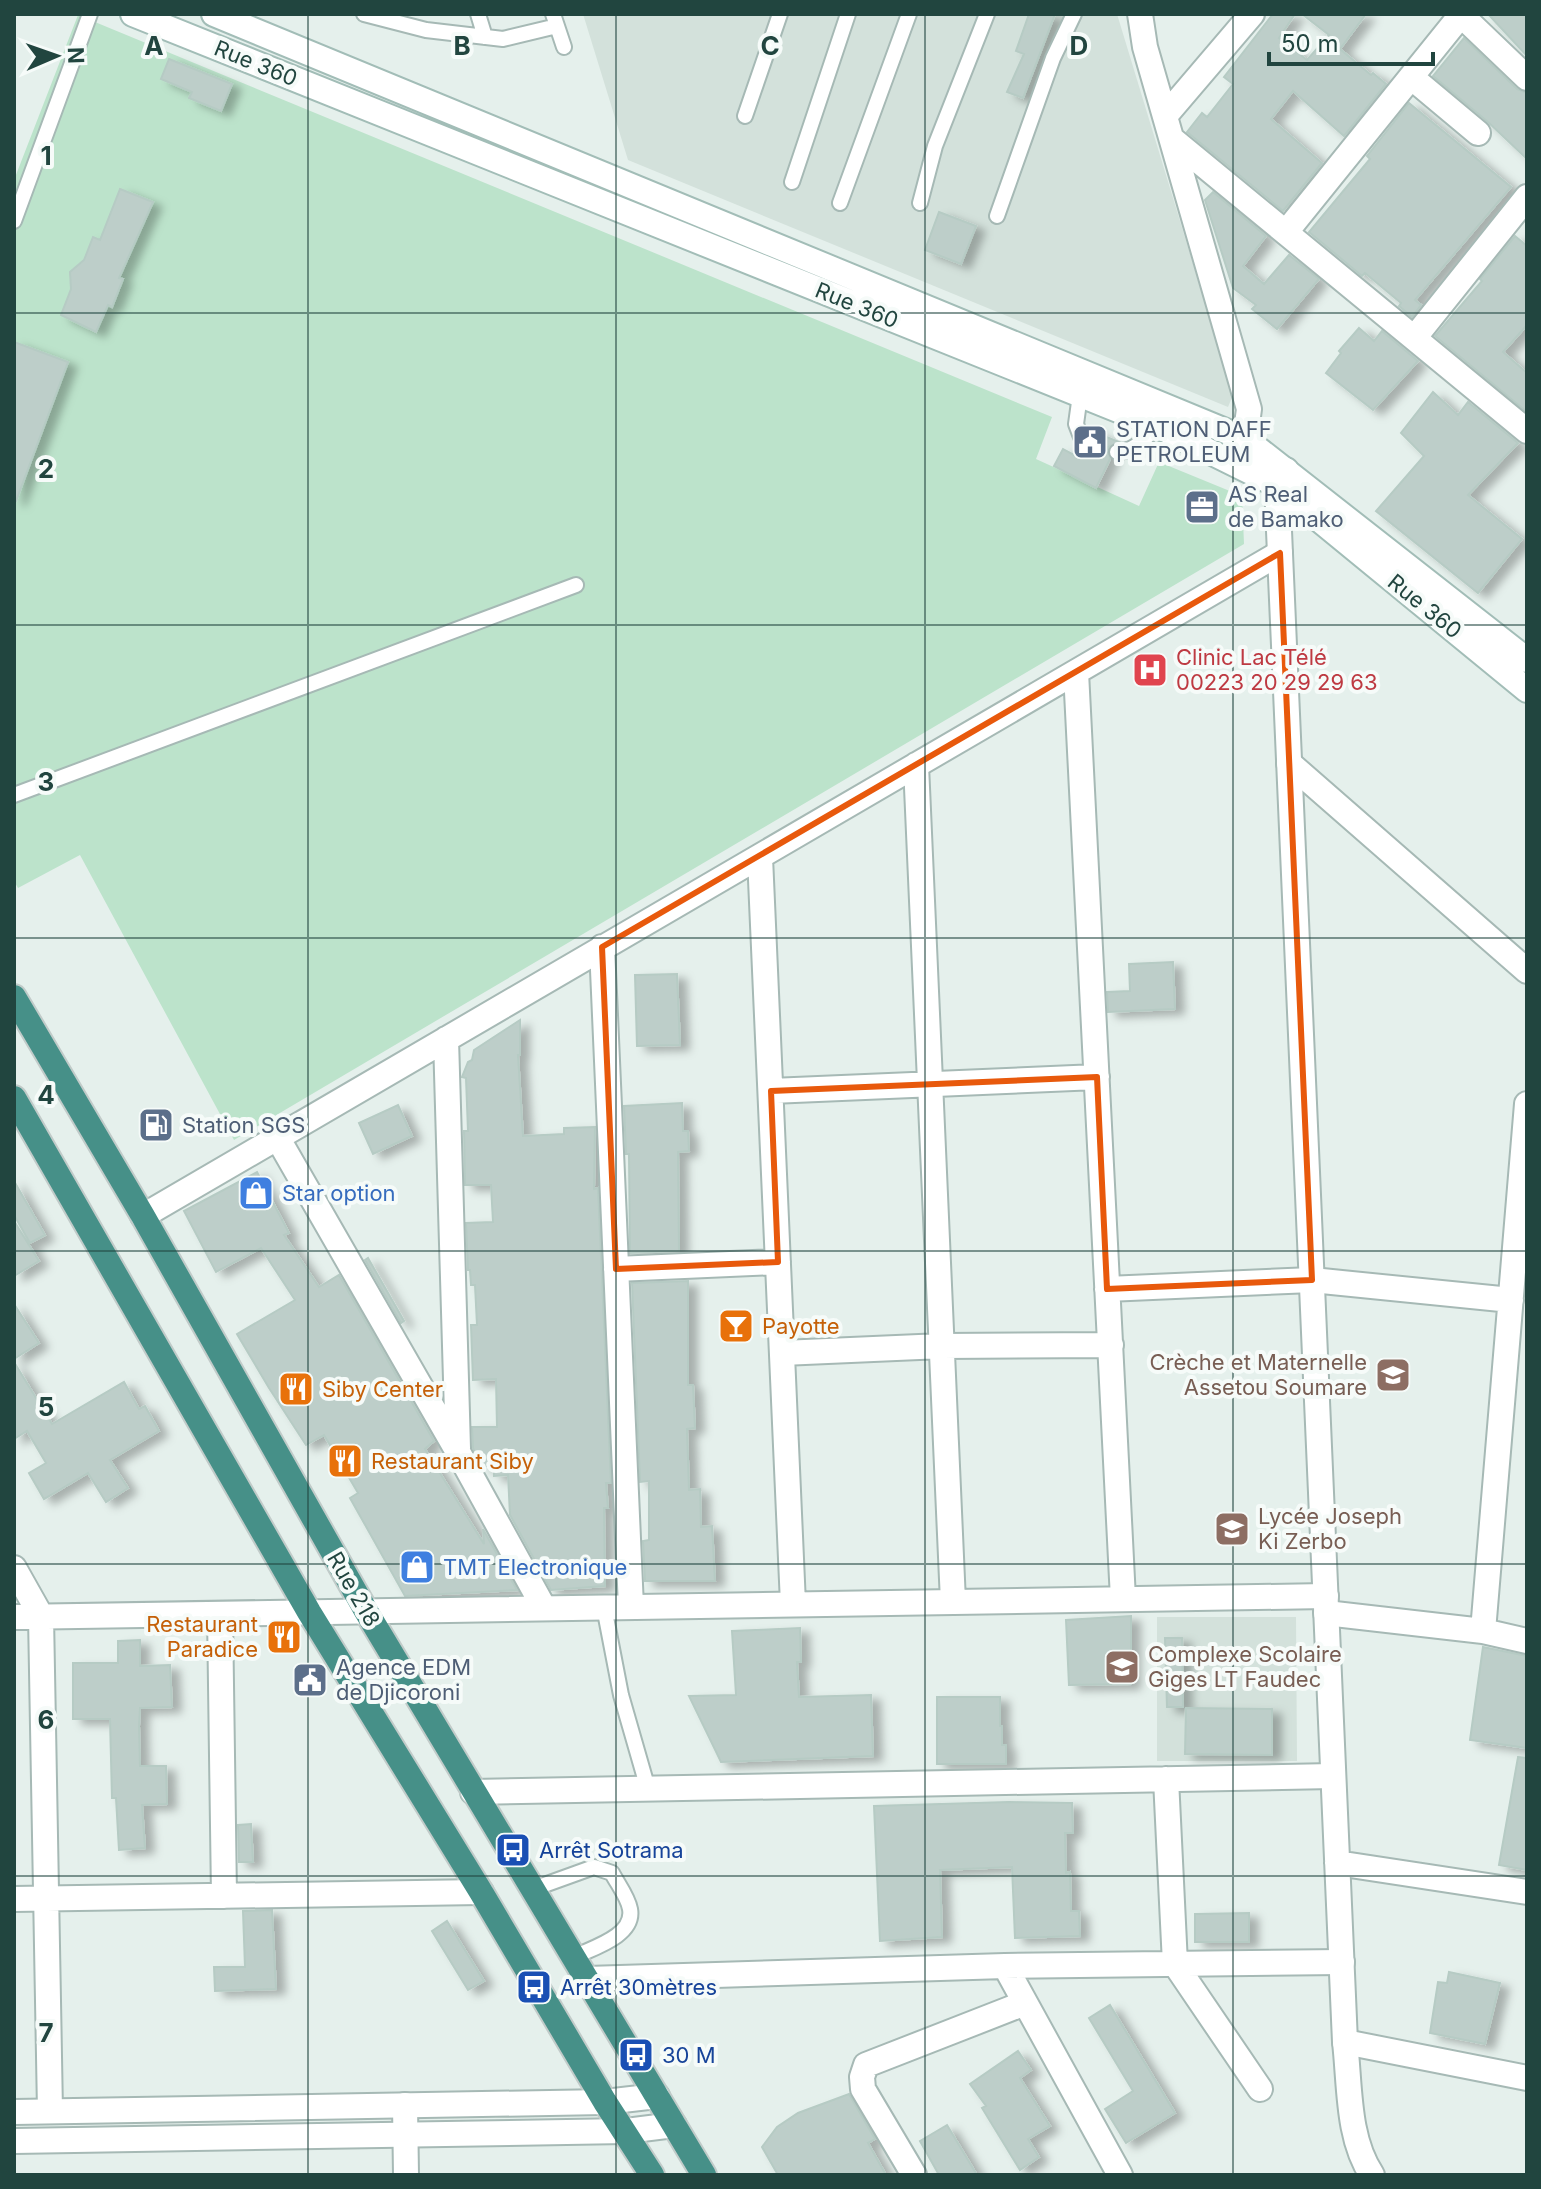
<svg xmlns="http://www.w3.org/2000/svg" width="1541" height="2189" font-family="Inter,sans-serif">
	<defs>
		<filter id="shadow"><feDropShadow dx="9" dy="5" stdDeviation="4" flood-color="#0004"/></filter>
	</defs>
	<rect width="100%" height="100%" fill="#e5f0ec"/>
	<path fill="#d3e1db" d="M 583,14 L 1117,14 L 1233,395 L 1228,407 L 628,160 Z
		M 1157,1617 L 1296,1617 L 1297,1761 L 1157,1761 Z"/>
	<path fill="#bce3cb" d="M 78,15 L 1052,417 L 1036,459 L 1139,506 L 1159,462 L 1242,496 L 1244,544 L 234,1140 L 80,855 L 18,888 L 14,881 L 14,180 Z"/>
	<path fill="#bdcec9" stroke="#b6cbc4" stroke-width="2" filter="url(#shadow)" d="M 1029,14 L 1055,14 L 1023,98 L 1007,92 L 1024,54 L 1016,51 Z
		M 1273,14 L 1295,14 L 1279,38 L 1307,60 L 1329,35 L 1302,14 L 1366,14 L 1340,49 L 1371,75 L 1373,73 L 1386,84 L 1344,136 L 1293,91 L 1271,119 L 1322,163 L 1283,211 L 1187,132 L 1202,113 L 1207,117 L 1233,84 L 1224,77 Z
		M 1488,14 L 1527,14 L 1527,56 Z
		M 1464,38 L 1517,89 L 1527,93 L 1527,159 L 1488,122 L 1433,76 Z
		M 169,59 L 232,84 L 221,111 L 189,98 L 192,92 L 161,79 Z
		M 1409,103 L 1511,187 L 1415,300 L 1421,305 L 1412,317 L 1399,306 L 1401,303 L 1365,273 L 1362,276 L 1309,232 L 1370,159 L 1367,156 Z
		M 120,189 L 153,202 L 119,278 L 123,279 L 112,307 L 108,305 L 96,332 L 61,315 L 71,289 L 70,272 L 84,260 L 93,237 L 100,240 Z
		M 1213,192 L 1266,236 L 1243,266 L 1264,284 L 1289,255 L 1319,279 L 1277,329 L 1252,309 L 1256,305 L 1233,288 L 1205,200 Z
		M 939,212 L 976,226 L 961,264 L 925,250 Z
		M 1515,236 L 1527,246 L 1527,325 L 1503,352 L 1527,373 L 1527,412 L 1435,336 L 1482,281 L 1480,279 Z
		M 1359,328 L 1374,341 L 1382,331 L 1418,361 L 1373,410 L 1326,373 L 1341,353 L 1339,351 Z
		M 14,342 L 68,362 L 16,501 L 14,500 Z
		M 1433,392 L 1458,415 L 1468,402 L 1518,443 L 1468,495 L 1522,539 L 1478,593 L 1376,511 L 1424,456 L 1401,433 Z
		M 1089,430 L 1119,442 L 1108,447 L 1110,459 L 1096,488 L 1054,466 L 1063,449 L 1074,455 L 1078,446 L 1088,444 L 1091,438 Z
		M 1173,962 L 1175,1009 L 1108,1012 L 1107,992 L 1130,991 L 1129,964 Z
		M 677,974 L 680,1045 L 637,1046 L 635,975 Z
		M 520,1020 L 520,1055 L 518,1055 L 523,1136 L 564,1134 L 564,1128 L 595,1127 L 594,1189 L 598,1188 L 611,1483 L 606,1483 L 608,1508 L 604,1508 L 605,1586 L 551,1590 L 510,1515 L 508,1475 L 494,1476 L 494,1466 L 483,1466 L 481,1451 L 474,1451 L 473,1448 L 472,1427 L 497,1427 L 496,1379 L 473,1380 L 471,1325 L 477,1325 L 475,1285 L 471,1285 L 470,1270 L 468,1270 L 466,1223 L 493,1222 L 491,1185 L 465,1185 L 464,1131 L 468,1131 L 466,1078 L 462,1077 L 468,1062 L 472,1060 L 474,1050 Z
		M 682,1103 L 683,1131 L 688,1131 L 689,1151 L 678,1152 L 679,1251 L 630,1253 L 629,1154 L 626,1154 L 624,1106 Z
		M 398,1105 L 412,1136 L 373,1154 L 359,1123 Z
		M 257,1172 L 289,1233 L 284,1235 L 319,1287 L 339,1275 L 434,1441 L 425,1449 L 484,1544 L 483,1529 L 517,1590 L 405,1596 L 350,1498 L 358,1493 L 324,1435 L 306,1445 L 269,1388 L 237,1334 L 295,1300 L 261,1248 L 216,1272 L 184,1211 Z
		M 14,1181 L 45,1235 L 30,1243 L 14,1215 Z
		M 14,1221 L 39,1261 L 14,1276 Z
		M 368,1258 L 404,1321 L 401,1323 L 365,1260 Z
		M 688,1281 L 688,1385 L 693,1385 L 695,1428 L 687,1429 L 689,1490 L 700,1489 L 701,1527 L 712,1526 L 715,1581 L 645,1581 L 643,1541 L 649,1540 L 649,1481 L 640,1482 L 632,1283 Z
		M 14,1304 L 39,1343 L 14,1359 Z
		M 14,1362 L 52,1424 L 124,1382 L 139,1409 L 145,1406 L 159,1431 L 110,1460 L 128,1488 L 106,1502 L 88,1473 L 44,1499 L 29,1473 L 46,1463 L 27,1431 L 14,1439 Z
		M 1131,1616 L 1131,1684 L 1069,1685 L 1066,1620 Z
		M 800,1628 L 801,1662 L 797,1662 L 799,1697 L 871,1695 L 873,1756 L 721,1762 L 689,1696 L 736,1695 L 732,1631 Z
		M 1165,1638 L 1182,1638 L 1183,1707 L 1167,1707 Z
		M 140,1640 L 140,1666 L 170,1665 L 172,1707 L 140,1708 L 139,1726 L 140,1766 L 166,1766 L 167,1804 L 142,1805 L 145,1848 L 119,1850 L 116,1798 L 112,1798 L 110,1719 L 73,1719 L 73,1663 L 118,1663 L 118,1641 Z
		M 1483,1647 L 1527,1656 L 1527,1748 L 1470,1740 Z
		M 937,1697 L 1000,1697 L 1000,1726 L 1002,1726 L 1002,1745 L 1006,1745 L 1006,1764 L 937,1764 Z
		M 1186,1708 L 1272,1709 L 1272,1755 L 1185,1754 Z
		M 1518,1757 L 1527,1758 L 1527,1870 L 1499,1865 Z
		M 1009,1802 L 1072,1803 L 1073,1833 L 1065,1833 L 1066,1873 L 1070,1872 L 1071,1911 L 1079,1911 L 1080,1936 L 1015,1938 L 1012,1867 L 940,1870 L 942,1937 L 880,1941 L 874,1806 Z
		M 251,1824 L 253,1862 L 239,1862 L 238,1825 Z
		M 272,1910 L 276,1989 L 215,1991 L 214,1967 L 245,1967 L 243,1911 Z
		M 1249,1913 L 1249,1942 L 1195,1942 L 1195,1914 Z
		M 447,1921 L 484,1981 L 468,1990 L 432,1931 Z
		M 1449,1972 L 1500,1983 L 1485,2044 L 1430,2033 L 1438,1982 L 1447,1983 Z
		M 1110,2005 L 1175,2113 L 1126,2143 L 1105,2109 L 1133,2091 L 1089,2018 Z
		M 1018,2051 L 1031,2070 L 1020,2078 L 1050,2126 L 1028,2139 L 1039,2157 L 1020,2170 L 982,2108 L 986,2106 L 970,2084 Z
		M 849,2094 L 875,2139 L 868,2143 L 886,2175 L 778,2175 L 762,2147 L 777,2127 L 798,2113 Z
		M 947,2125 L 977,2175 L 939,2175 L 920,2141 Z"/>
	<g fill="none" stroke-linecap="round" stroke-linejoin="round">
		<defs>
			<path id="service" d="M 364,14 L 426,30 L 503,39 L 557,26
				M 478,14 L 485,37
				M 553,14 L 564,47
				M 745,116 L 780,14
				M 792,182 L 848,14
				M 840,203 L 909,14
				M 920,203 L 935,146 L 987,14
				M 997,216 L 1053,58 L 1074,14
				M 14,221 L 90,14
				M 1080,395 L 1076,424 L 1081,437
				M 1117,452 C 1135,452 1146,437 1158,426
				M 14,795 L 576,585
				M 604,1607 L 621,1695 L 648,1789
				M 533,1889 L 594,1867 L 612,1873 C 617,1883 628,1897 630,1909 C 635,1936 592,1948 574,1957"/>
			<path id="minor" d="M 1140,14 L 1145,47 L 1249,409 L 1245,439
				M 1460,14 L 1527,78
				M 1411,77 L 1478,133
				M 1165,116 L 1252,14
				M 1172,139 L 1527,431
				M 1286,232 L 1461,15
				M 1415,337 L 1527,197
				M 1076,672 L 1123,1599
				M 1289,763 L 1527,971
				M 916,765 L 953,1602
				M 760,857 L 793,1604
				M 602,947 L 631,1607
				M 446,1039 L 458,1448
				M 771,1091 L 1097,1077
				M 277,1137 L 458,1452 L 544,1608
				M 143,1216 L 1280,553
				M 616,1269 L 778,1262
				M 1107,1289 L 1312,1280 L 1511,1300
				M 782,1353 L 942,1346 L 1111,1345
				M 14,1568 L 41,1616 L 50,2111
				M 1326,1613 L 1483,1631 L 1527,1641
				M 220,1614 L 224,1896
				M 14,1617 L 1326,1596
				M 1483,1631 L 1527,1104
				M 1166,1779 L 1175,1964 L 1260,2089
				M 473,1792 L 1333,1776
				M 14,1899 L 481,1892
				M 1005,1966 L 1120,2175
				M 587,1979 L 1005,1966 L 1342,1962
				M 1345,2042 L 1527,2078
				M 405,2105 L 406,2175
				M 914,2175 L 863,2089 L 862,2077 L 866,2065 L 1025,2003"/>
			<path id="tertiary" d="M 1286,470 L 1277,485 L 1345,2042 C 1350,2085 1347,2138 1372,2175
				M 1337,1863 L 1527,1892
				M 14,2112 L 605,2102 L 657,2096
				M 14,2141 L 626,2131 L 674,2125"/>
			<path id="secondary" d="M 133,14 L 1158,426 L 1277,485 L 1527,690
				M 214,14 L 1245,439 L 1527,660"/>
			<path id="trunk" d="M 14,997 L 143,1216 L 366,1611 L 704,2175
				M 14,1098 L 309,1612 L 481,1892 L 605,2102 L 652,2175"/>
		</defs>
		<use href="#service" stroke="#a6b9b5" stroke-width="18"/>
		<use href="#minor" stroke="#a6b9b5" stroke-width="28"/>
		<use href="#tertiary" stroke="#a6b9b5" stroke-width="28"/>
		<use href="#secondary" stroke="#a2bdb7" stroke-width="28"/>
		<use href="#trunk" stroke="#c1cbc9" stroke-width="28"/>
		<use href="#service" stroke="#fff" stroke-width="14"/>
		<use href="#minor" stroke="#fff" stroke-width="24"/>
		<use href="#tertiary" stroke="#fff" stroke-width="24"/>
		<use href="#secondary" stroke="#fff" stroke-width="24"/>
		<use href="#trunk" stroke="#469088" stroke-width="24"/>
	</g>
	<path fill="none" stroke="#e8590c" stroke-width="6" stroke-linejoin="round" d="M 1280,553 L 1312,1280 L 1107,1289 L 1097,1077 L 771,1091 L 778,1262 L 616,1269 L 602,947 Z"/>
	<path fill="none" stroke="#21453f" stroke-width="2" stroke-opacity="0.55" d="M 308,14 L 308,2175M 616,14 L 616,2175M 925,14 L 925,2175M 1233,14 L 1233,2175M 14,313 L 1527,313M 14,625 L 1527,625M 14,938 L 1527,938M 14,1251 L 1527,1251M 14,1564 L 1527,1564M 14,1876 L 1527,1876"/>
	<defs>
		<symbol id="civic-square" viewBox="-11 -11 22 22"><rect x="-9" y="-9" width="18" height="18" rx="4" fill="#5c6f8a" stroke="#f6fbf9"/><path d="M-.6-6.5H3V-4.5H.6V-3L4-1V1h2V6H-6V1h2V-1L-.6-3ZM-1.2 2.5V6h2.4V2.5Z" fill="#fff"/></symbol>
		<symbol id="office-square" viewBox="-11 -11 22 22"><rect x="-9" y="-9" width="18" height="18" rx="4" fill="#5c6f8a" stroke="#f6fbf9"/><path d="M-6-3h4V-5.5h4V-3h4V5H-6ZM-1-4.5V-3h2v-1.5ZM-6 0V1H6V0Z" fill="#fff"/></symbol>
		<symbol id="hospital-square" viewBox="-11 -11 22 22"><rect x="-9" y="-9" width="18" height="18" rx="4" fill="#e0444e" stroke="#f6fbf9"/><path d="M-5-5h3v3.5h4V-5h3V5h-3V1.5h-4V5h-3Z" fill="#fff"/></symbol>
		<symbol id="fuel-square" viewBox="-11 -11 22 22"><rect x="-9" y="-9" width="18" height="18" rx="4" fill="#5c6f8a" stroke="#f6fbf9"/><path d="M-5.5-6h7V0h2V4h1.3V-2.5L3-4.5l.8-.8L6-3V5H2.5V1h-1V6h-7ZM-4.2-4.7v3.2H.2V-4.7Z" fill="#fff"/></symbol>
		<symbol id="shop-square" viewBox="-11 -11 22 22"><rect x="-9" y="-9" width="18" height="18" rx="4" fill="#3f7fe0" stroke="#f6fbf9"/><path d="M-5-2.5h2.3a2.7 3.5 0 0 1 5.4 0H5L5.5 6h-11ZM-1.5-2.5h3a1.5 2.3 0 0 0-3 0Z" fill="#fff"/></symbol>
		<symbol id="bar-square" viewBox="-11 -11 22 22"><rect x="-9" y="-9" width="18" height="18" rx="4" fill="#e8710a" stroke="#f6fbf9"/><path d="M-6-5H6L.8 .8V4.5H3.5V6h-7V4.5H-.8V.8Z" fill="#fff"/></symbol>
		<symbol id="school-square" viewBox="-11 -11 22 22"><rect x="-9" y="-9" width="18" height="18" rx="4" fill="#8d6e63" stroke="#f6fbf9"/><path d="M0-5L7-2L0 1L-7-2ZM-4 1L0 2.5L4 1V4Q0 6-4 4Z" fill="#fff"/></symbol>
		<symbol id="restaurant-square" viewBox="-11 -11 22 22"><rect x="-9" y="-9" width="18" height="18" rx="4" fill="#e8710a" stroke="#f6fbf9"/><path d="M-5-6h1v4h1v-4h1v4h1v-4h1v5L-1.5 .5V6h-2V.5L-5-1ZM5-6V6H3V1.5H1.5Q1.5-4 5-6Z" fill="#fff"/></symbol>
		<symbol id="bus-square" viewBox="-11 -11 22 22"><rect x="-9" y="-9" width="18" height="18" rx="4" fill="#1a4fb4" stroke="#f6fbf9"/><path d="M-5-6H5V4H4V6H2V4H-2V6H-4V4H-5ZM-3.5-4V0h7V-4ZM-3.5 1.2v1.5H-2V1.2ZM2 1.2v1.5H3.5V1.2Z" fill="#fff"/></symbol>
	</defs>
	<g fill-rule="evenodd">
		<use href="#civic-square" x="1070" y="422" width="40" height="40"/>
		<use href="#office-square" x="1182" y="487" width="40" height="40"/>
		<use href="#hospital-square" x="1130" y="650" width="40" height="40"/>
		<use href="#fuel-square" x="136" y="1105" width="40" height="40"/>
		<use href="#shop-square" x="236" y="1173" width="40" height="40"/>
		<use href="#bar-square" x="716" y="1306" width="40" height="40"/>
		<use href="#school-square" x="1373" y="1355" width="40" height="40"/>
		<use href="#restaurant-square" x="276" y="1369" width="40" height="40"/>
		<use href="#restaurant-square" x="325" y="1441" width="40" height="40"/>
		<use href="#school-square" x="1212" y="1509" width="40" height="40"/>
		<use href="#shop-square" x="397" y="1547" width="40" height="40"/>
		<use href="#restaurant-square" x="264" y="1617" width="40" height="40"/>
		<use href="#school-square" x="1102" y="1647" width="40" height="40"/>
		<use href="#civic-square" x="290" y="1660" width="40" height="40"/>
		<use href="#bus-square" x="493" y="1830" width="40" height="40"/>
		<use href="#bus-square" x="514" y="1967" width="40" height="40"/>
		<use href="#bus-square" x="616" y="2035" width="40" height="40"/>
	</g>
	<g text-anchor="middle" stroke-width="8" stroke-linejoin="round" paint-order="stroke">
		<g font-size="22" fill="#21453f" stroke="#f6fbf9">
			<text transform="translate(256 63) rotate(22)" y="8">Rue 360</text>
			<text transform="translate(857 305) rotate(22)" y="8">Rue 360</text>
			<text transform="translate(1425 606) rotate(39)" y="8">Rue 360</text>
			<text transform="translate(354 1589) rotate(60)" y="8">Rue 218</text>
		</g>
		<g font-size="22" fill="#4e5e75" stroke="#f6fbf9" text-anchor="start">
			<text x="1116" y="437">STATION DAFF<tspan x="1116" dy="25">PETROLEUM</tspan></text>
			<text x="1228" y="502">AS Real<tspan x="1228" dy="25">de Bamako</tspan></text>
			<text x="182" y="1133">Station SGS</text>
			<text x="336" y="1675">Agence EDM<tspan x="336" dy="25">de Djicoroni</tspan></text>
		</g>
		<g font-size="22" fill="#be3a42" stroke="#f6fbf9" text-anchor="start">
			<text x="1176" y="665">Clinic Lac Télé<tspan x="1176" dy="25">00223 20 29 29 63</tspan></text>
		</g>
		<g font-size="22" fill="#366cbe" stroke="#f6fbf9" text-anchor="start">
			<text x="282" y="1201">Star option</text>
			<text x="443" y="1575">TMT Electronique</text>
		</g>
		<g font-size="22" fill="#c56008" stroke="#f6fbf9" text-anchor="start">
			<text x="762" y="1334">Payotte</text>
			<text x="322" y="1397">Siby Center</text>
			<text x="371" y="1469">Restaurant Siby</text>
			<text x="258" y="1632" text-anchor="end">Restaurant<tspan x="258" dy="25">Paradice</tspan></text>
		</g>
		<g font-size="22" fill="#785e54" stroke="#f6fbf9" text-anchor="start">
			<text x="1367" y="1370" text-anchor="end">Crèche et Maternelle<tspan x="1367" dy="25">Assetou Soumare</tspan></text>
			<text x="1258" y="1524">Lycée Joseph<tspan x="1258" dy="25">Ki Zerbo</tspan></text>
			<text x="1148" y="1662">Complexe Scolaire<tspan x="1148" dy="25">Giges LT Faudec</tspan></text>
		</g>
		<g font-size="22" fill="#164399" stroke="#f6fbf9" text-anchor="start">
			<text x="539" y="1858">Arrêt Sotrama</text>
			<text x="560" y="1995">Arrêt 30mètres</text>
			<text x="662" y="2063">30 M</text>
		</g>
	</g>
	<g font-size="26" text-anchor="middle" font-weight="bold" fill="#21453f" stroke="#f6fbf9" stroke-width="8" stroke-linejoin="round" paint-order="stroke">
		<text x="154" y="55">A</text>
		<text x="462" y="55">B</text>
		<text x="770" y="55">C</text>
		<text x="1079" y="55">D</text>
		<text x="46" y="165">1</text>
		<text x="46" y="478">2</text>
		<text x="46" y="791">3</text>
		<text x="46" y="1104">4</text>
		<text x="46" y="1416">5</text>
		<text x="46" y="1729">6</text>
		<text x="46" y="2042">7</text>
	</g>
	<rect width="1541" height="2189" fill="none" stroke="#21453f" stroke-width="32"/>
	<g transform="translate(56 56) rotate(88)" stroke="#f6fbf9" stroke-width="6" paint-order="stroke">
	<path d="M0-6L14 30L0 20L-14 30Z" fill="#21453f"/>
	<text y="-12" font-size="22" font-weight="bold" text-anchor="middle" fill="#21453f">N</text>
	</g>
	<path d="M1269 52v12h164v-12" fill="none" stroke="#21453f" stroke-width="4"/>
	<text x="1281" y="52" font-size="24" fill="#21453f" stroke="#f6fbf9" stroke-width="6" paint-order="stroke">50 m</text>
</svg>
